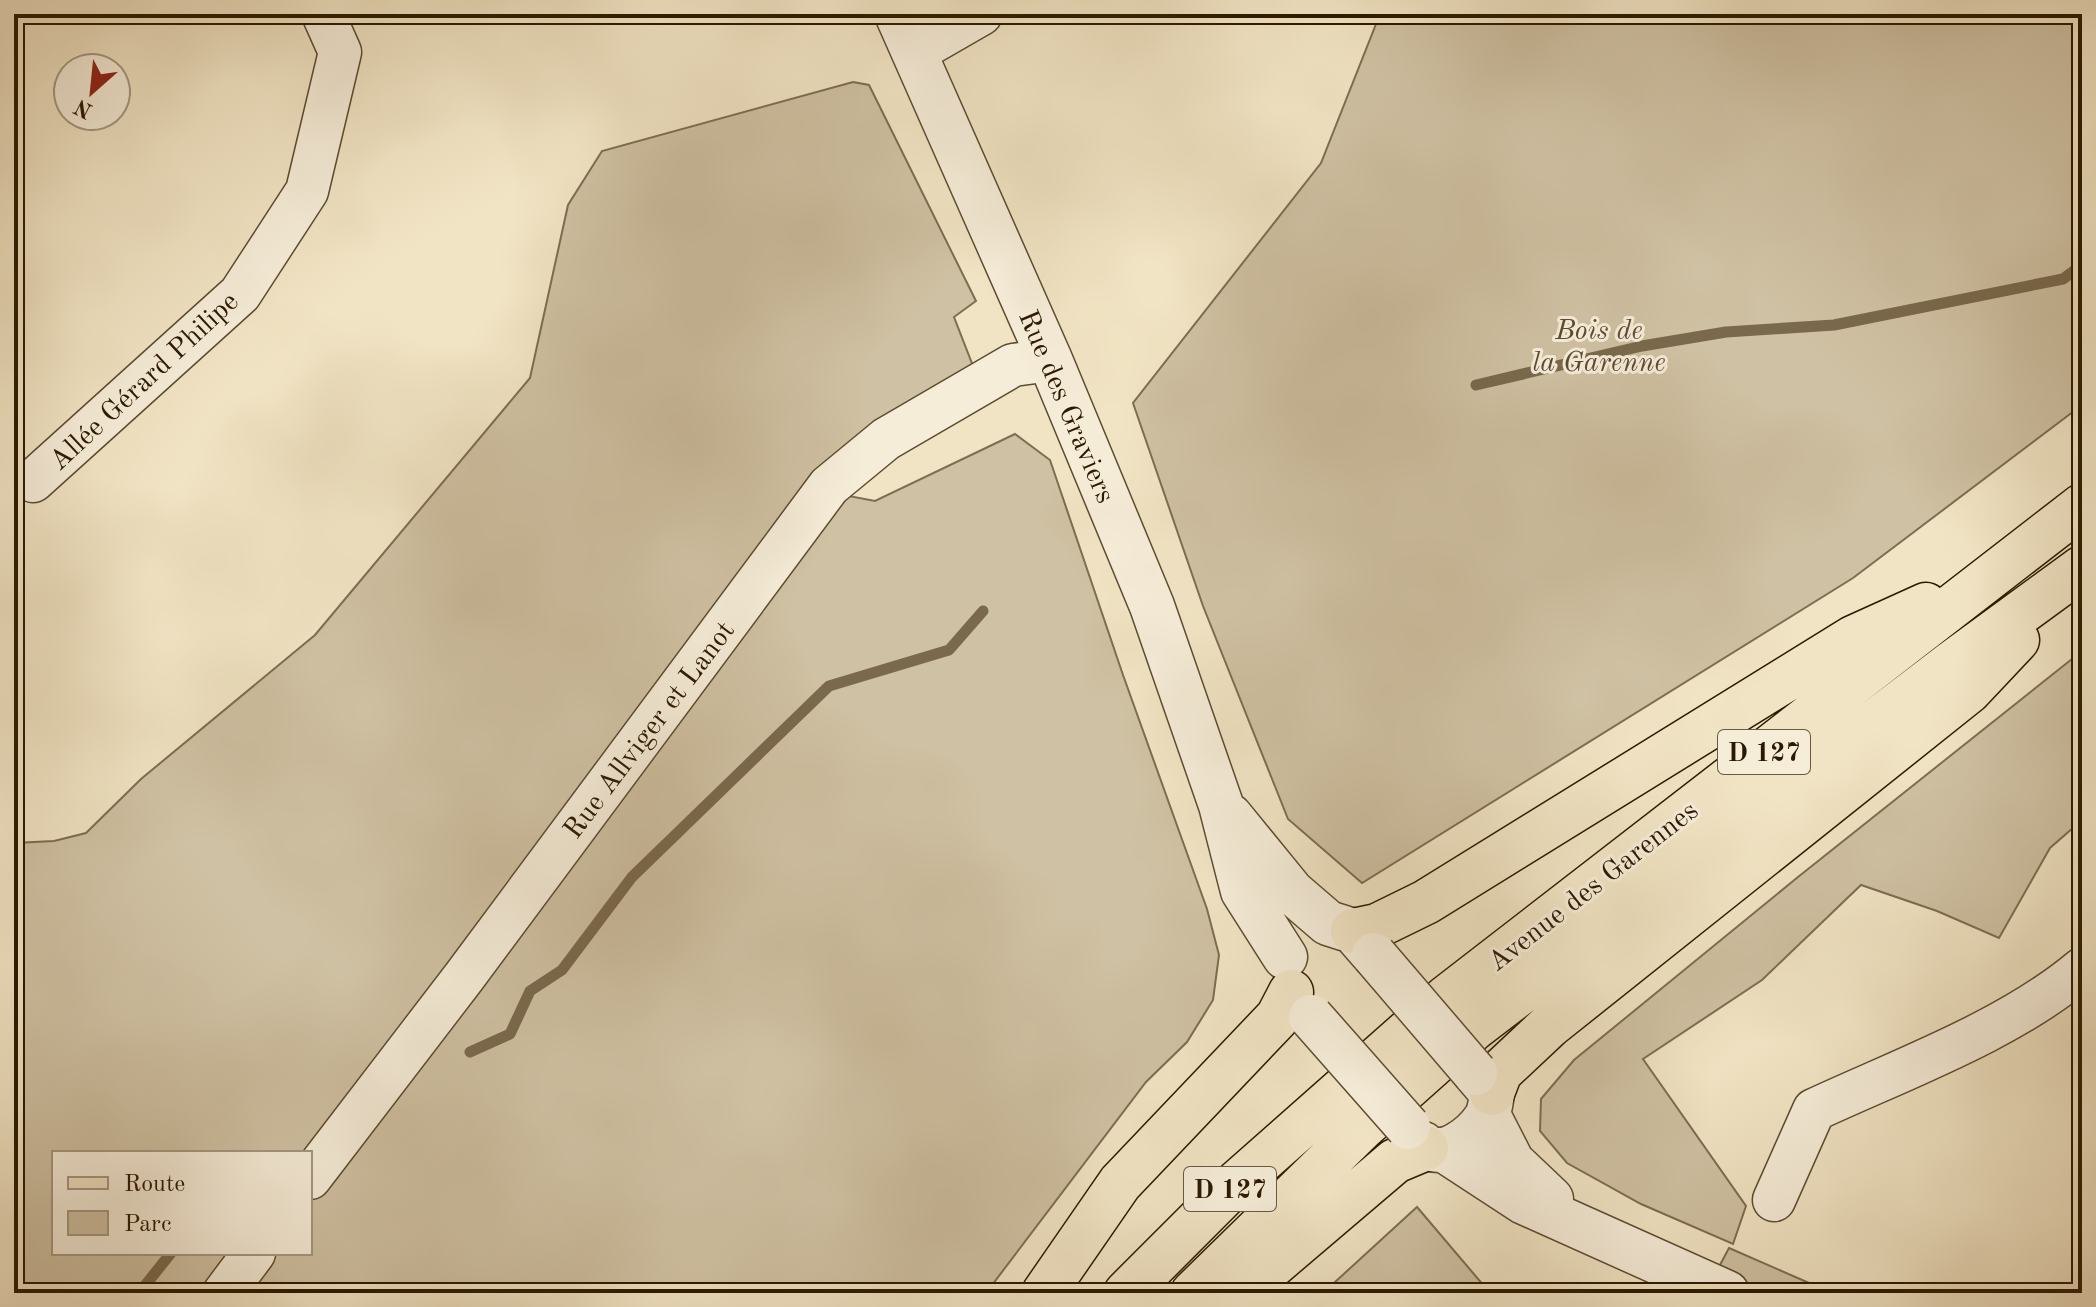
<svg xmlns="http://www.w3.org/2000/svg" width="2096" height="1307" font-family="'Old Standard TT',serif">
	<rect width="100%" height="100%" fill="#f1e4c4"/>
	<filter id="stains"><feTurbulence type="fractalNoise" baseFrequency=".0025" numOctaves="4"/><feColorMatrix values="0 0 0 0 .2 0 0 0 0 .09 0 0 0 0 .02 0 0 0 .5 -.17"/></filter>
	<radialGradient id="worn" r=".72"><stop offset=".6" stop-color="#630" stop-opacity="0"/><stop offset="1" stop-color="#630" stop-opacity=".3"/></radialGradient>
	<path fill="#cfc1a3" stroke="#7d6d52" stroke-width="2" d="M 1380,14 L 2082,14 L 2082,405 L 1853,578 L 1362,883 L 1288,819 L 1203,606 L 1133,403 L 1321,163 Z
		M 853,82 L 869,85 L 976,301 L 954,317 L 973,366 L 838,494 L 875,501 L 1015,434 L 1050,460 L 1123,675 L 1207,909 L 1219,955 L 1213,1000 L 1187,1042 L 1146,1082 L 986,1293 L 202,1293 L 231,1253 L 310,1253 L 310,1153 L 54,1153 L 54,1253 L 228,1253 L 199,1293 L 14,1293 L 14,843 L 54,841 L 86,833 L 141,779 L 315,635 L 530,378 L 568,205 L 602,151 Z
		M 2082,651 L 2082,820 L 2050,848 L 1999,938 L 1937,911 L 1861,885 L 1762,980 L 1643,1059 L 1746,1206 L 1733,1244 L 1641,1204 L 1567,1163 L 1540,1131 L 1541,1099 L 1574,1060 L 1798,877 Z
		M 1417,1207 L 1490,1293 L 1323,1293 Z
		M 1729,1248 L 1832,1293 L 1705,1293 Z"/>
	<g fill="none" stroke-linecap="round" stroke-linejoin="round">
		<path stroke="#7a694d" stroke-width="11" d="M 1476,385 L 1642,346 L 1726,332 L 1834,325 L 2063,279 L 2082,265
			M 470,1052 L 510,1034 L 530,991 L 562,970 L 632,877 L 829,686 L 949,650 L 983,611
			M 139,1293 L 171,1253"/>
		<defs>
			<path id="minor" d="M 915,52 L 981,14
				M 33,481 L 240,294 L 307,191 L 340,52 L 323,14
				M 310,1178 L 464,977 L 829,486 L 886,439 L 1013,365 L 1050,360
				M 1774,1200 L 1814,1110 C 1902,1069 2008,1031 2082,969
				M 224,1293 L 254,1253"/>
			<path id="tertiary" d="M 897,14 L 1050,360 L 1152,606 L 1221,805 L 1243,891 L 1285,957
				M 1230,816 L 1292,892 L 1328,923 L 1353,931 L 1374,955
				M 1488,1115 L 1512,1162 L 1551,1199
				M 1423,1144 C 1443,1162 1474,1136 1486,1118 C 1490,1111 1491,1101 1492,1093 L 1475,1073
				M 1446,1151 L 1524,1202 L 1727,1293"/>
			<path id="primary" d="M 1353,931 L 1377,926 L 1426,902 L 1853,638 L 1926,605
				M 1492,1093 L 1500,1072 L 1549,1026 L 1969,691 L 2017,640
				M 1044,1293 L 1120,1183 L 1278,1017 L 1291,992
				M 1126,1293 L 1231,1188 L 1446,998 L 2082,506
				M 1193,1293 L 1363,1127 L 1474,1028 L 1952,663 L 2082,568
				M 1244,1293 L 1260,1276 L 1395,1161 L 1426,1148"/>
		</defs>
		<use href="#minor" stroke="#5c4c31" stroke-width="45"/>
		<use href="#tertiary" stroke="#5c4c31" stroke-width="47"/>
		<use href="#primary" stroke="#2b1900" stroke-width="47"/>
		<use href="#minor" stroke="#f6edd9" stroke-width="42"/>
		<use href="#tertiary" stroke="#f6edd9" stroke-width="44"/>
		<use href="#primary" stroke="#f1e4c4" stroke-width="44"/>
		<defs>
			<path id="tertiary-bridge" d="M 1374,955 L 1475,1073
				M 1311,1017 L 1408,1127"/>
		</defs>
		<use href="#tertiary-bridge" stroke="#5c4c31" stroke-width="47" stroke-linecap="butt"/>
		<use href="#tertiary-bridge" stroke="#f6edd9" stroke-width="44"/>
	</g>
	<g text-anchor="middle" stroke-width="6" stroke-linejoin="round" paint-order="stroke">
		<g fill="#f6edd9" stroke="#685941" stroke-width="2">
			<rect x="1718" y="730" width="92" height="44" rx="6"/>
			<rect x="1184" y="1167" width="92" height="44" rx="6"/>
		</g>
		<g font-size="26" font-weight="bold" fill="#2b1900">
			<text x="1764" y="761">D 127</text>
			<text x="1230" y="1198">D 127</text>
		</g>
		<g font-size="28" font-style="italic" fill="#5c4b31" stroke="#f6edd9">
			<text x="1599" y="339">Bois de<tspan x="1599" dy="32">la Garenne</tspan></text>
		</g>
		<g font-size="28" fill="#2b1900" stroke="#f6edd9">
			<text transform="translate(143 380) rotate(-43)" y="10">Allée Gérard Philipe</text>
			<text transform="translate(1068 406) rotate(67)" y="10">Rue des Graviers</text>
			<text transform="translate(648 729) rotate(-53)" y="10">Rue Allviger et Lanot</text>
			<text transform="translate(1592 885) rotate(-38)" y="10">Avenue des Garennes</text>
		</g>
	</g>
	<rect width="2096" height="1307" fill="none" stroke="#f1e4c4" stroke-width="48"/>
	<rect x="16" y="16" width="2064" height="1275" fill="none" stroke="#2b1900" stroke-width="4"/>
	<rect x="24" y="24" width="2048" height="1259" fill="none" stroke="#2b1900" stroke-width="2"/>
	<rect x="52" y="1151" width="260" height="104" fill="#f6edd9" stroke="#a59882" stroke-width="2"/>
	<rect x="68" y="1177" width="40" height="12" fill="#f1e4c4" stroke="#a59882" stroke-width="2"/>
	<text x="124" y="1191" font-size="24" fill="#2b1900">Route</text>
	<rect x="68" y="1211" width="40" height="24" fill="#cfc1a3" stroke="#a59882" stroke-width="2"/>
	<text x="124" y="1231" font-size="24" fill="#2b1900">Parc</text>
	<g transform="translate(92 92) rotate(207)"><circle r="38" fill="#f6edd9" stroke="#a59882" stroke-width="2"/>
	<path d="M0-6L14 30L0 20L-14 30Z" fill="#8f2418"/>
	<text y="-12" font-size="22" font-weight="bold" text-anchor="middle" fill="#2b1900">N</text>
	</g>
	<rect width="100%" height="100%" filter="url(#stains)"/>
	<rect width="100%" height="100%" fill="url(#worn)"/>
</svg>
